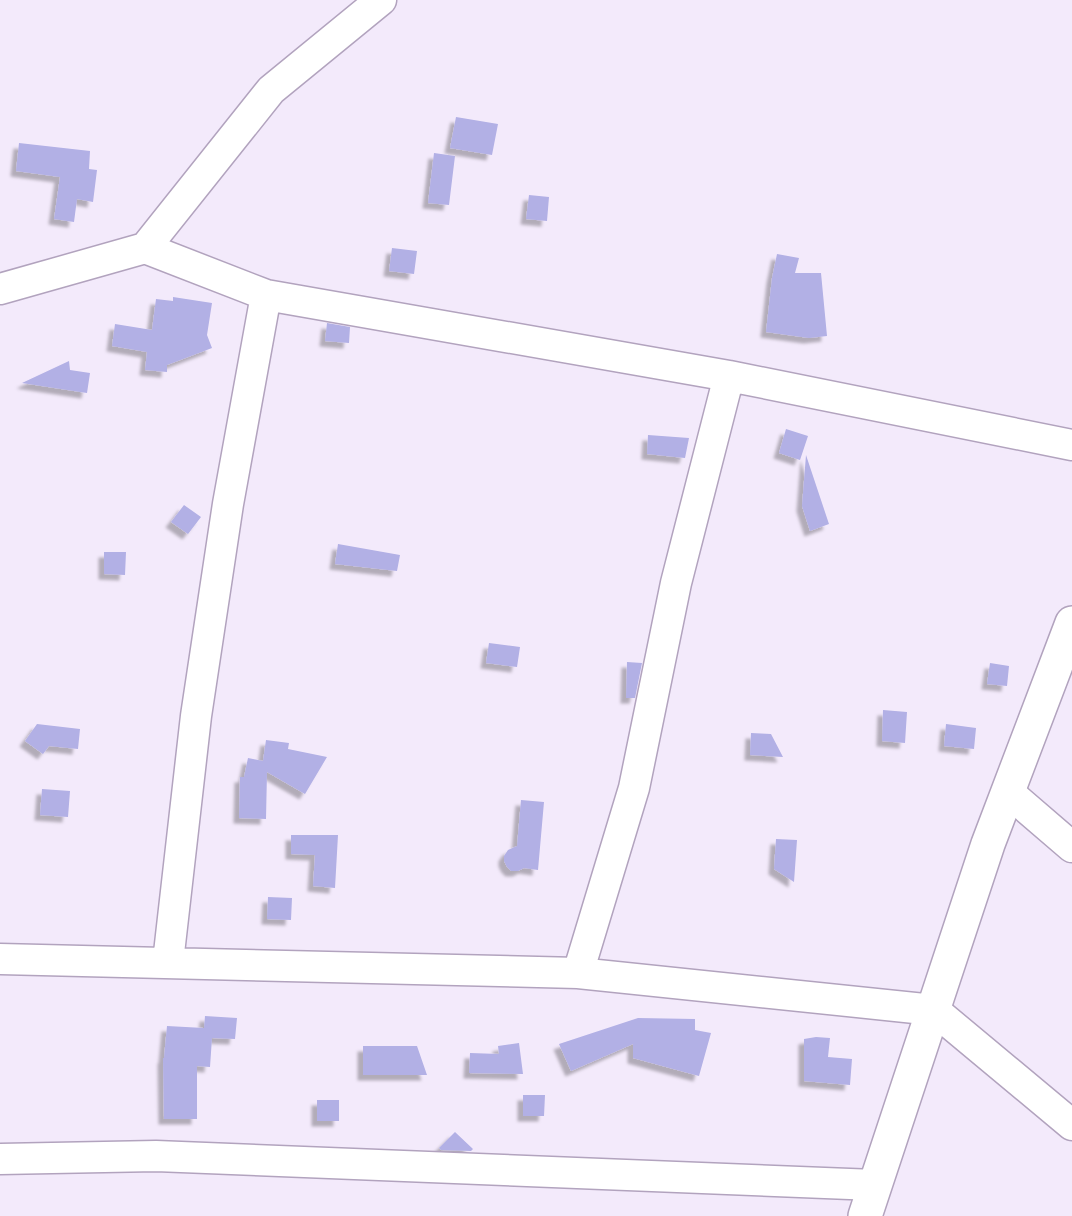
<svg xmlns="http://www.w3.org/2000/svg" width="1072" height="1216" font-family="'Titillium Web',sans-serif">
	<defs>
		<filter id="shadow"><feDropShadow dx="-5.5" dy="5.5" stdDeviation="1.5" flood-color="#0004"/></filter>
	</defs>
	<rect width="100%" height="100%" fill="#f3eafb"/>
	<path fill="#b2b0e5" filter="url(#shadow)" d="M 456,117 L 498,124 L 492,155 L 450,148 Z
		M 19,143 L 90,151 L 89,169 L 97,170 L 93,202 L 77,199 L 74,222 L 54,219 L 60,177 L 16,171 Z
		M 434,153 L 455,156 L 449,205 L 428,203 Z
		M 529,195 L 549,197 L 547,221 L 526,219 Z
		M 392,248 L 417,251 L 414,274 L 389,271 Z
		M 777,254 L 799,258 L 795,273 L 821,273 L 827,336 L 809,338 L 766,332 L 772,278 Z
		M 173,297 L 212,303 L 207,335 L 212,348 L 167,365 L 167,372 L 145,370 L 147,352 L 112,346 L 115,324 L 152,330 L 156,299 L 173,301 Z
		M 327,323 L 350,327 L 349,343 L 325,341 Z
		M 69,361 L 70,370 L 90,373 L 87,393 L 22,383 Z
		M 786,429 L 808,436 L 800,460 L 779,453 Z
		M 648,435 L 689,438 L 685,458 L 647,454 Z
		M 806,455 L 829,524 L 810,531 L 802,506 Z
		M 184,505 L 201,517 L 188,534 L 171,522 Z
		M 338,544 L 400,555 L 397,571 L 335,564 Z
		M 104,552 L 126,552 L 125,575 L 104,574 Z
		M 489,643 L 520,647 L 517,667 L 486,663 Z
		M 627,662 L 642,663 L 635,698 L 626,698 Z
		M 990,663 L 1009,666 L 1007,686 L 987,684 Z
		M 883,710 L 907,712 L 905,743 L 882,741 Z
		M 37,724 L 80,729 L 78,749 L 49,746 L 43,754 L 25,741 Z
		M 946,724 L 976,728 L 974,749 L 944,746 Z
		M 751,733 L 771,734 L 783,757 L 750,755 Z
		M 266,740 L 289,743 L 288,749 L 327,757 L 305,794 L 267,772 L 266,819 L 239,818 L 240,777 L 244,777 L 248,758 L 263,761 Z
		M 42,789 L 70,791 L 68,817 L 40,815 Z
		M 521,800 L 544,802 L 538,870 L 524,868 L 518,871 L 511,871 L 507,867 L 504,861 L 504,856 L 508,850 L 517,846 Z
		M 291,835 L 338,835 L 335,888 L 313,886 L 315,855 L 291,854 Z
		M 776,839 L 797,840 L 794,882 L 774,869 Z
		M 268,897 L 292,898 L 291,920 L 267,919 Z
		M 205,1016 L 237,1018 L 235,1039 L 212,1038 L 210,1067 L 197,1066 L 197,1119 L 164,1119 L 163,1058 L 164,1058 L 167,1026 L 204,1028 Z
		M 638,1018 L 695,1019 L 695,1030 L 711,1033 L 699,1076 L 633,1058 L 633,1044 L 571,1071 L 559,1044 Z
		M 816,1037 L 830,1038 L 828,1057 L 852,1059 L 850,1085 L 804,1081 L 804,1039 Z
		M 519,1043 L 523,1074 L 469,1073 L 470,1053 L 499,1054 L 498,1046 Z
		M 363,1046 L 417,1046 L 427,1075 L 363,1075 Z
		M 523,1095 L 545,1095 L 544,1116 L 523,1116 Z
		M 317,1100 L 339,1100 L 339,1121 L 317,1121 Z
		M 455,1132 L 473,1149 L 471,1151 L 441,1150 L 439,1148 Z"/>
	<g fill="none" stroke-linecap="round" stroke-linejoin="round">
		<defs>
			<path id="minor" d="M 145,248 L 271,90 L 381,0
				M 0,289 L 145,248 L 266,295 L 729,376 L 1072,445
				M 1008,792 L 1072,847
				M 0,959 L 578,973 L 934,1010 L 1072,1125
				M 168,962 L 196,716 L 228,504 L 266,295
				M 578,973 L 634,788 L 676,583 L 729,376
				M 0,1159 L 156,1156 L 875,1185"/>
			<path id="tertiary" d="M 865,1216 L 988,844 L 1072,623"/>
		</defs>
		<use href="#minor" stroke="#b2a3be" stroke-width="33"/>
		<use href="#tertiary" stroke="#b2a3be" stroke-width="36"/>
		<use href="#minor" stroke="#fff" stroke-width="30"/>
		<use href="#tertiary" stroke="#fff" stroke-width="33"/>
	</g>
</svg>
